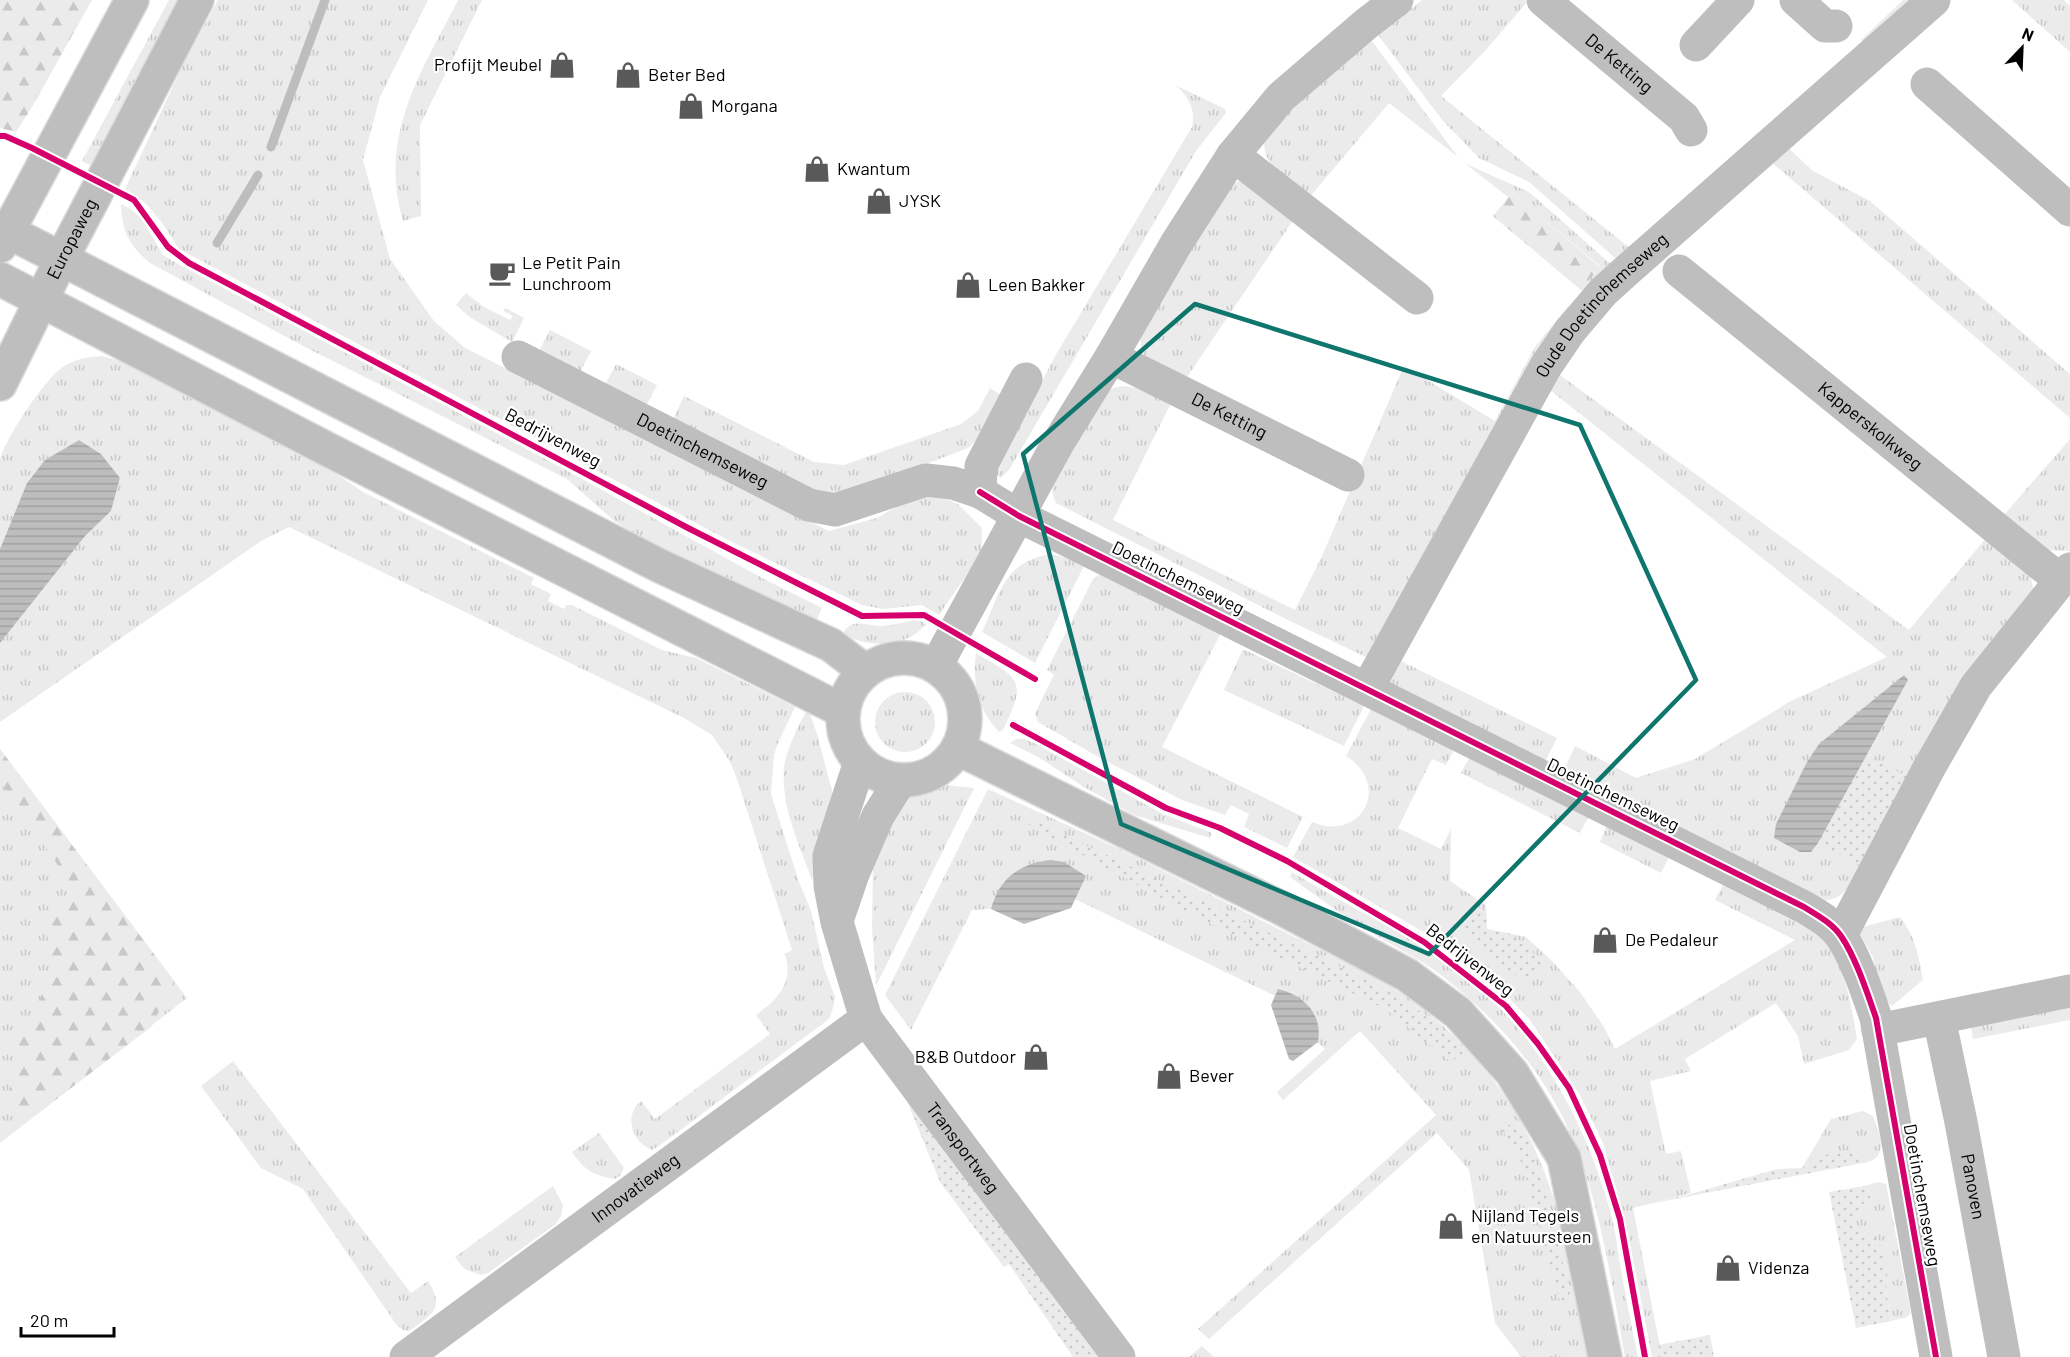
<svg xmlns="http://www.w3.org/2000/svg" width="2070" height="1357" font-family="Barlow,sans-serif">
	<defs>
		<pattern id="grass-tufts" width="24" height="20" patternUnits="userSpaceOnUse" patternTransform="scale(1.5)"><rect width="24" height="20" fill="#ebebeb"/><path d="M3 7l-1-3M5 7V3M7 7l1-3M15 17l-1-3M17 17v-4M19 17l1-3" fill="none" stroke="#c8c8c8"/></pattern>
		<pattern id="forest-firs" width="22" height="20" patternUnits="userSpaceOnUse" patternTransform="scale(1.5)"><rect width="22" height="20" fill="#ebebeb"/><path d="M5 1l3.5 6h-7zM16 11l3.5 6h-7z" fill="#c8c8c8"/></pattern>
		<pattern id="park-dots" width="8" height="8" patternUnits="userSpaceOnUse" patternTransform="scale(1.5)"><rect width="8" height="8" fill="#ebebeb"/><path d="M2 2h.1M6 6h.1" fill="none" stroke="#c8c8c8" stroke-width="1.8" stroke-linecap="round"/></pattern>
		<pattern id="water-rules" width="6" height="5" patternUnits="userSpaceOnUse" patternTransform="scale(1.5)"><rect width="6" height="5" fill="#bdbdbd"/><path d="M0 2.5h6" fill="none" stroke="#a1a1a1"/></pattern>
	</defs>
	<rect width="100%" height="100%" fill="#fff"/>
	<path fill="url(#grass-tufts)" d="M 169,0 L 181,0 L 92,166 L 82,161 Z
		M 218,0 L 428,0 L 380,97 L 363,160 L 390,259 L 434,321 L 465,348 L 829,531 L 877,518 L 914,497 L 943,497 L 959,505 L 982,528 L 981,558 L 958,587 L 939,615 L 922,605 L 883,609 L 862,605 L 728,540 L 179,249 C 164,225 150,202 125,189 L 182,67 Z
		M 458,0 L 482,0 L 420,125 L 421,216 L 403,221 C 378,135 421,73 458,0 Z
		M 1422,0 L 1524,0 L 1527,2 L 1485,51 L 1441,96 L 1631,249 L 1622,264 L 1529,182 L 1479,158 L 1443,121 L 1378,35 Z
		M 1903,0 L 1917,0 L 1867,46 L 1861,40 Z
		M 2012,0 L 2064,0 L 2070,6 L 2070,52 Z
		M 1372,41 L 1458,157 L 1389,103 L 1309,198 C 1289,180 1254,162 1267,132 L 1318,81 Z
		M 1175,85 L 1225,109 L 1226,113 L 1196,151 L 1009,470 L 1001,478 L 995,474 L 1054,358 L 1192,127 C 1196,109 1188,96 1175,85 Z
		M 1784,144 L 1813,171 L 1870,201 L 2070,374 L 2070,418 L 1770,161 Z
		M 1466,164 L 1529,192 L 1613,266 L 1584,292 L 1581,290 L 1600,266 L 1512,193 L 1508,197 Z
		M 1244,180 L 1296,216 L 1185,380 C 1161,369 1136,364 1141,333 L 1180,262 L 1233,183 Z
		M 121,204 L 132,210 L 142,219 L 163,255 L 180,265 L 564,469 L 764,579 L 822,608 L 809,637 L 717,589 L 613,520 L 567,479 L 303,346 L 150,263 C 129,245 122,232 121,204 Z
		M 466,293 L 484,307 L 510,320 L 513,316 L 503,311 L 505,308 L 524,318 L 512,342 L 471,318 L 456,305 Z
		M 1624,293 L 1596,323 L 1560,375 L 1909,630 L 1987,537 L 2030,573 L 2035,597 L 1848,888 C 1840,896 1834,901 1822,900 L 1564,770 L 1575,746 L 1636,778 L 1695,759 L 1791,701 L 1887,657 L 1550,390 L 1556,364 Z
		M 1568,306 L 1576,312 L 1370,659 L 1290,621 L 1056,503 C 1051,493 1052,488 1055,478 L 1108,391 C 1129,378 1151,395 1170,405 L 1113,520 L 1295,610 L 1322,556 L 1404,366 L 1495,421 L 1535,347 Z
		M 550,330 L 591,351 L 579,374 L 538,353 Z
		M 102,356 L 137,366 L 278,434 L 363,492 L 534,578 L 531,584 L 551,594 L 548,601 L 564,609 L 566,605 L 572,605 L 662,650 L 696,658 L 795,707 L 778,743 L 774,755 L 771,794 L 799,882 L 811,911 L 824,968 L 835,997 L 833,1008 L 829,1019 L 659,1146 L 652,1150 C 632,1142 623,1116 641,1101 L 655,1119 L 770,1034 L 756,1015 C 778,999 794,983 785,954 L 792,950 L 736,776 L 729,760 L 712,735 L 684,718 L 289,527 L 261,541 L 0,722 L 0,643 L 85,535 L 111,511 L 120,478 L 101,454 L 79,440 L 45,460 L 27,483 L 0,549 C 0,521 0,488 0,461 C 2,443 46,377 63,367 C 75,359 87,357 102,356 Z
		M 616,364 L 657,385 L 645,408 L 604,387 Z
		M 990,388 L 1001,395 L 979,437 L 968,448 L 839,497 L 829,498 L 672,422 L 684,396 L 814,462 L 844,465 L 961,424 L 978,411 Z
		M 2070,439 L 2070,551 L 2049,550 L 2003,516 Z
		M 1052,554 L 1085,564 L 1035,663 L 982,632 C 1000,593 1004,561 1052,554 Z
		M 1098,575 L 1105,575 L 1221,633 L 1162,747 L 1303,817 L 1287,848 L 1244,827 L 1249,814 L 1231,805 L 1225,815 L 1182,800 L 1102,759 L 1038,722 L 1035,713 L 1054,675 L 1047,670 L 1093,579 Z
		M 914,620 L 923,622 L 926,625 C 921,629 916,634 910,637 C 891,647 861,646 843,633 C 853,616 868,627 884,626 C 894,625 904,622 914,620 Z
		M 1243,649 L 1364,706 L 1344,746 L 1224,690 Z
		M 976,653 C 1021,679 1027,681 1003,730 L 999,732 C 978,710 972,683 976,653 Z
		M 1399,660 L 1557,738 L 1545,762 L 1380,681 Z
		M875 722a30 30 0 1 1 60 0a30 30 0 1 1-60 0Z
		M 808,708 L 818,737 L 837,811 L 812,880 C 799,844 781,807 784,768 C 786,748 799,726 808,708 Z
		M 1371,709 L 1454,750 L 1446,765 L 1432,759 L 1398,828 L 1441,849 L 1451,829 L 1450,881 L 1486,905 L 1487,929 L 1526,937 L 1551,960 L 1580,992 L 1604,1027 L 1615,1049 L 1795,940 L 1715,900 L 1723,885 C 1750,898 1809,922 1827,943 C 1846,966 1852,1011 1857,1039 L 1849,1050 L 1804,1064 L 1798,1036 L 1776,1003 L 1685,1059 L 1691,1071 L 1650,1081 L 1666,1154 L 1681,1151 L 1691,1193 L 1633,1208 L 1662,1357 L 1652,1357 L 1626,1223 L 1603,1143 L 1580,1095 L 1530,1020 L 1503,992 L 1473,966 L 1441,942 L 1293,857 L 1312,822 C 1362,843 1392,784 1346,756 Z
		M 1017,739 L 1025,739 L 1038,745 L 1161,813 L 1212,833 L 1210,838 L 1134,815 L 1084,787 L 1038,757 L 1010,743 Z
		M 0,749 L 187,998 L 0,1143 Z
		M 1469,758 L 1588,818 L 1580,833 L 1461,773 Z
		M 946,785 L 974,788 L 876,986 L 872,926 L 873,868 L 901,802 L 926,789 Z
		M 988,789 L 1122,850 L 1382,981 C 1455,1025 1513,1090 1544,1171 C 1567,1230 1575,1295 1587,1357 L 1521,1357 L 1495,1323 L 1469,1170 L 1437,1133 L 1209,1339 L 1198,1329 L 1436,1115 L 1360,1031 L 1283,1100 L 1277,1092 L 1325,1049 L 1315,1040 L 1296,1006 L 1075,899 L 1086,876 L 994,898 L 991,909 L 972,910 L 911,1030 L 885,995 Z
		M 1607,825 L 1669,857 L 1661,873 L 1600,842 Z
		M 1292,872 C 1349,907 1411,935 1463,975 C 1539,1034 1586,1123 1611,1214 C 1615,1229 1617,1244 1619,1259 C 1625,1292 1631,1324 1638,1357 L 1625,1357 C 1611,1282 1601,1203 1570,1133 C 1544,1072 1497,1019 1446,979 C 1424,961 1397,948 1372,933 C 1344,917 1317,896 1290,877 Z
		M 1900,917 C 1915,936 1919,956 1923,980 L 1892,1006 L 1881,996 L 1873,957 L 1860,935 L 1859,928 Z
		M 2070,998 L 2070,1020 L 1973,1039 L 1970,1023 Z
		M 233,1061 L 411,1293 L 428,1281 C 446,1309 431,1315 409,1331 L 403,1330 L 396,1324 L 303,1189 L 261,1168 L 201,1086 Z
		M 1863,1111 L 1873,1116 C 1879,1131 1889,1156 1868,1162 L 1857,1150 L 1802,1168 L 1831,1119 Z
		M 599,1133 L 624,1168 L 620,1176 L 615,1179 C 593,1175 585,1171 572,1152 Z
		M 1879,1182 L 1886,1184 L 1911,1313 L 1907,1317 L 1891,1321 L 1886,1290 L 1888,1279 L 1853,1225 L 1865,1201 L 1872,1204 L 1867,1190 L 1859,1187 Z
		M 553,1186 L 563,1205 L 561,1216 L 556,1224 L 488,1273 L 481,1275 L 464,1269 L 455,1257 Z
		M 1202,1346 L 1214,1357 L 1189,1357 Z"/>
	<path fill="url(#forest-firs)" d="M 0,0 L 92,0 L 32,107 L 16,132 L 0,128 Z
		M 1512,193 L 1600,267 L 1581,290 L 1493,216 Z
		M 0,749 L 174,981 L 151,1027 L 20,1127 L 8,1097 L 20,1035 L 54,972 L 46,928 L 73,887 L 0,782 Z"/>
	<path fill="url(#park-dots)" d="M 1866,755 L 1908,777 L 1861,866 L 1818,843 Z
		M 1027,817 L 1380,986 L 1418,1010 L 1465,1051 L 1451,1062 L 1385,1009 L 1187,912 L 1030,826 Z
		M 1476,905 L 1486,912 L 1487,929 L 1512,934 L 1545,963 L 1540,974 L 1523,978 L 1512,973 L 1463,931 L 1460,926 L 1463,918 Z
		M 905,1096 L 1100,1357 L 1073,1357 L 1009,1264 L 1004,1267 L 940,1182 Z
		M 1515,1123 L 1528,1141 L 1546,1191 L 1571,1298 L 1560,1301 L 1522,1163 L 1501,1128 Z
		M 1858,1150 L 1868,1162 L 1633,1207 L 1687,1195 L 1777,1169 L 1802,1168 L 1817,1156 Z
		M 1859,1187 L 1867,1190 L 1873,1204 L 1865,1201 L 1853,1225 L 1879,1240 L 1888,1279 L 1886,1290 L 1891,1321 L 1856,1328 L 1829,1192 Z
		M 1710,1335 L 1714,1357 L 1662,1357 L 1658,1345 Z"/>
	<path fill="url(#water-rules)" d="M 79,440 L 101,454 L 120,478 L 111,511 L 85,536 L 0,643 L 0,549 L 27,483 L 45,460 Z
		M 1904,675 L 1908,680 L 1818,843 L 1811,852 L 1800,852 L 1774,838 L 1776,824 L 1807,762 L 1819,744 Z
		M 1051,860 L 1064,862 L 1086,876 L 1071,908 L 1024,924 L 991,909 C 999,878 1021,863 1051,860 Z
		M 1278,989 C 1304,995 1323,1014 1318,1042 L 1293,1061 L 1289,1059 L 1271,1005 Z"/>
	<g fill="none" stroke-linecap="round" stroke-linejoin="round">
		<path stroke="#bdbdbd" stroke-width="9" d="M 271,147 L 325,0
			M 217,243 L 258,175"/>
		<defs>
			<g id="major">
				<path d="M 7,231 L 660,566 L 831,645 L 865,671"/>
				<path d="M 0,246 L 132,0"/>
				<path d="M 0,279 L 327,449 L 843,711"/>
				<path id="s9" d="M 0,384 L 62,258 L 197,0"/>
				<circle cx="904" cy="719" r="61"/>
				<path d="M 959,749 L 1281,908 L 1407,975 L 1458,1013 L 1512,1073 L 1564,1158 L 1605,1357"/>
			</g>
		</defs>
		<use href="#major" stroke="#dbdbdb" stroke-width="36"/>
		<g stroke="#bebebe" stroke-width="33">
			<path id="s1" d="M 1543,0 L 1684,118 L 1691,130"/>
			<path d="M 1796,0 L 1825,26 L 1836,26"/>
			<path d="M 1696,45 L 1738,0"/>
			<path d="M 1927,84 L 2070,210"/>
			<path d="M 1233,155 L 1417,298"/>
			<path id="s2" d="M 1679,271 L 2060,580"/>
			<path id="s3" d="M 518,357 L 809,505 L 835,510 L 926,480 L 953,483 L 980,492 L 981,466 L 1026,379"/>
			<path id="s4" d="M 1111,357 L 1348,475"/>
			<path d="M 980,492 L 1019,516 L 1804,907 C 1817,915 1832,923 1841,936 C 1856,958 1867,992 1876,1018 L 1936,1357"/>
			<path d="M 936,666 L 1058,443 L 1111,357 L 1176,244 L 1233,155 L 1281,97 L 1366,24 L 1397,0"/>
			<path id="s5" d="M 1367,689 L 1546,366 L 1569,332 L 1603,292 L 1625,272 L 1934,0"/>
			<path id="s6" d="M 860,762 L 829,856 L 830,886 L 837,922 L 866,1019 L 1119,1357"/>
			<path d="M 839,915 L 853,874 L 878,816 L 900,781"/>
			<path d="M 1841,935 L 1929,768 L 1976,686 L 2070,569"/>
			<path id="s7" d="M 1939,1018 L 1961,1122 L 2004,1357"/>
			<path d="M 1878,1030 L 2070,991"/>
			<path id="s8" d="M 406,1357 L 866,1019"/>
		</g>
		<use href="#major" stroke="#bebebe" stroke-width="33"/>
		<defs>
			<path id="cycleway" d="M 0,136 L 5,136 L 32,148 L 134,200 L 168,247 L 189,263 L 688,528 L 862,616 L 924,615 L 1035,679
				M 980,492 L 1019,516 L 1804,907 C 1817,915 1832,923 1841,936 C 1856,958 1867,992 1876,1018 L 1936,1357
				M 1013,725 L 1166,808 L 1220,828 L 1287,861 L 1424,942 L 1506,1006 L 1538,1044 L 1569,1088 L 1600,1155 L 1620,1219 L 1645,1357"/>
		</defs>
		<use href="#cycleway" stroke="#fff" stroke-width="10"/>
		<use href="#cycleway" stroke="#d6006c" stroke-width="6"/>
	</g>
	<path fill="none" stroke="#0f766e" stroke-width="4.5" stroke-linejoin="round" d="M 1195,304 L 1580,425 L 1696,680 L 1429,954 L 1121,824 L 1023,454 Z"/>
	<defs>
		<symbol id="shop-bare" viewBox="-9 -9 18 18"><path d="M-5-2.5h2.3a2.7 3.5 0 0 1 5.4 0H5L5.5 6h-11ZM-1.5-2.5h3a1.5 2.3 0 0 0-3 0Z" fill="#595959" stroke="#fff" stroke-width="2.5" paint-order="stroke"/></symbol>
		<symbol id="cafe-bare" viewBox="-9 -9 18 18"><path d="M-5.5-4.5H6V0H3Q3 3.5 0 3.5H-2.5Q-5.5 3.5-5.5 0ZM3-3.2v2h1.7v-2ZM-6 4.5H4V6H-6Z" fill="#595959" stroke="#fff" stroke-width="2.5" paint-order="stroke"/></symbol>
	</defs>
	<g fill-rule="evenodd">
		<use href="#shop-bare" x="543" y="46" width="38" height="38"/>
		<use href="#shop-bare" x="609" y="56" width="38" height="38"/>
		<use href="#shop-bare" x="672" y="87" width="38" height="38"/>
		<use href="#shop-bare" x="798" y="150" width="38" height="38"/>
		<use href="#shop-bare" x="860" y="182" width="38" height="38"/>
		<use href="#cafe-bare" x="483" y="254" width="38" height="38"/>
		<use href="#shop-bare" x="949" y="266" width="38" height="38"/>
		<use href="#shop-bare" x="1586" y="921" width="38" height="38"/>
		<use href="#shop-bare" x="1017" y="1038" width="38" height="38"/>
		<use href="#shop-bare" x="1150" y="1057" width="38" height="38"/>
		<use href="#shop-bare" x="1432" y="1207" width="38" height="38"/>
		<use href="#shop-bare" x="1709" y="1249" width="38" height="38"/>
	</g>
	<g text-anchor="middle" stroke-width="4.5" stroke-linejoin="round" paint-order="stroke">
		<g font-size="18" fill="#000" stroke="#fff">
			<text dy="6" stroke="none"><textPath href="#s1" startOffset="99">De Ketting</textPath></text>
			<text dy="6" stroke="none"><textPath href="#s9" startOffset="162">Europaweg</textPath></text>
			<text dy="6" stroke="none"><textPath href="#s5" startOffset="452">Oude Doetinchemseweg</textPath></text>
			<text dy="6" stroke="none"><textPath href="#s4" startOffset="132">De Ketting</textPath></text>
			<text dy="6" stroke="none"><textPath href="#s2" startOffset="246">Kapperskolkweg</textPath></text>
			<text transform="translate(553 438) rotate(28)" y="6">Bedrijvenweg</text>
			<text dy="6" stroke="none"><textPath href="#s3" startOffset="207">Doetinchemseweg</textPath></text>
			<text transform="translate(1178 578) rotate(26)" y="6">Doetinchemseweg</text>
			<text transform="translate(1613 795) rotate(26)" y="6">Doetinchemseweg</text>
			<text transform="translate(1470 960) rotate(38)" y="6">Bedrijvenweg</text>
			<text dy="6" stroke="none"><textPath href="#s6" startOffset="428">Transportweg</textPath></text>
			<text dy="6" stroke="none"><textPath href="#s7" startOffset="172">Panoven</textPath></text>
			<text dy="6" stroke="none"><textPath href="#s8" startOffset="285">Innovatieweg</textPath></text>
			<text transform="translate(1922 1195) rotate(80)" y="6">Doetinchemseweg</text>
		</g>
		<g font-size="18" fill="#000" stroke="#fff" text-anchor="start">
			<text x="542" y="71" text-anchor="end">Profijt Meubel</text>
			<text x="648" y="81">Beter Bed</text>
			<text x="711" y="112">Morgana</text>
			<text x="837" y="175">Kwantum</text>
			<text x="899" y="207">JYSK</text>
			<text x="522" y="269">Le Petit Pain<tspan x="522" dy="21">Lunchroom</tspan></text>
			<text x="988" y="291">Leen Bakker</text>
			<text x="1625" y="946">De Pedaleur</text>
			<text x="1016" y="1063" text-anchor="end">B&amp;B Outdoor</text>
			<text x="1189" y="1082">Bever</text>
			<text x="1471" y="1222">Nijland Tegels<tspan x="1471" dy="21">en Natuursteen</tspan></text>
			<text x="1748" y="1274">Videnza</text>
		</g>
	</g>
	<g transform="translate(2022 48) rotate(23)" stroke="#ffffff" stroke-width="4.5" paint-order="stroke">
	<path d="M0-4.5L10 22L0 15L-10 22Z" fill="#000000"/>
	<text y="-9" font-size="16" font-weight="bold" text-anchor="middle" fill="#000000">N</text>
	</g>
	<path d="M21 1327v9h93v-9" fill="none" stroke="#000000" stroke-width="3"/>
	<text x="30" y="1327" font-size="18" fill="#000000" stroke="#ffffff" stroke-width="4.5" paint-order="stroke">20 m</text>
</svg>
